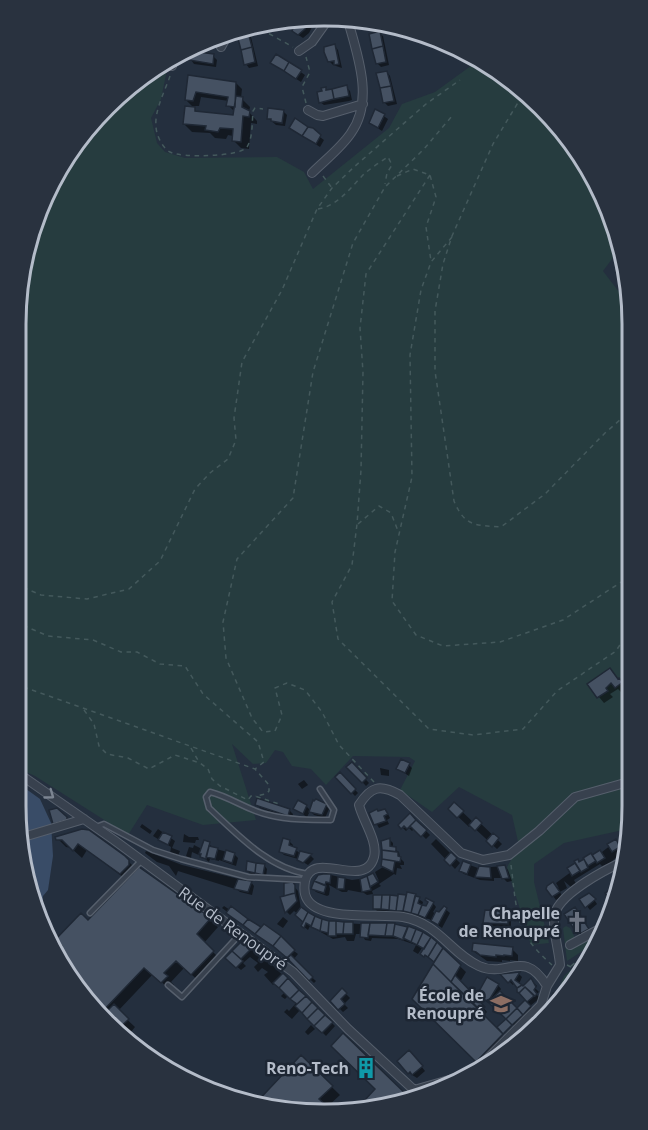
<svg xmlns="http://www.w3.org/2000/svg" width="648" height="1130" font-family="'Open Sans',sans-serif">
	<rect width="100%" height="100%" fill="#242f3e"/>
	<path fill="#263c3f" d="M 169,60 L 161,99 L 151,118 L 157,143 L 165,152 L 185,158 L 277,157 L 304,172 L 313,189 L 389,128 L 402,104 L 435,92 L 479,60 C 544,87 608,180 621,247 L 603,271 L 632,309 L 632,828 L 564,843 L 534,864 L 534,882 L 549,943 L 531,945 L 507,867 L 519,846 L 512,815 L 459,787 L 432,812 L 400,790 L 415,761 L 409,757 L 353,756 L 326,785 L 311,769 L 292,766 L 283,752 L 275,750 L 266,763 L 253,764 L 232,744 L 256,820 L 203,825 L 147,805 L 128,835 L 35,776 L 15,767 L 16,303 L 31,225 L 67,153 L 152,67 Z
		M 566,926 L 570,928 L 578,944 L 589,939 L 595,943 L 567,961 L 563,928 Z
		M 596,947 L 581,977 L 564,997 L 557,993 L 564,976 Z"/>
	<path fill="#394c67" d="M 15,781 L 40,799 L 51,823 L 53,856 L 48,890 L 43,896 L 42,925 L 31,905 L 15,806 Z"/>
	<path fill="#0007" d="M 298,21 L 315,21 L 309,33 L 303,38 L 297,34 L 294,26 Z
		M 364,21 L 375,21 L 377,27 L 368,28 Z
		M 379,33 L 383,36 L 389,65 L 381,67 L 377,63 Z
		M 248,34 L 251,37 L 258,66 L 249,68 L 246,64 Z
		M 335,46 L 338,50 L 342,68 L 333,65 L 329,61 Z
		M 213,56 L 217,60 L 216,67 L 194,64 L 191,60 Z
		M 277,56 L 305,75 L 301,82 L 276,66 Z
		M 387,72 L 390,76 L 397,104 L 388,106 L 385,103 Z
		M 189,77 L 236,83 L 242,89 L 241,98 L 250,107 L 249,112 L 257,121 L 257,124 L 251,123 L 249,149 L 241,148 L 233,140 L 233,136 L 228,135 L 226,139 L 215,138 L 210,133 L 192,132 L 184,124 L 194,109 L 198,113 L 234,117 L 234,111 L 228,105 L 229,101 L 201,97 L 199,106 L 192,106 L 186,100 Z
		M 346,87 L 350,91 L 352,100 L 349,101 L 324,105 L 320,102 L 325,88 L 328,91 Z
		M 283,111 L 287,115 L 285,126 L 276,125 L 268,118 Z
		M 376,111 L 388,119 L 382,131 L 370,123 Z
		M 296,120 L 324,140 L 320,147 L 295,131 Z
		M 619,680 L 627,689 L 622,693 L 618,689 L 610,694 L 613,697 L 604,703 L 589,685 Z
		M 351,764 L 369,783 L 366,786 L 348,767 Z
		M 409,765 L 412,768 L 409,776 L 398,769 Z
		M 380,768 L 389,770 L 389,776 L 381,775 Z
		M 340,774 L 358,793 L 355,796 L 337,777 Z
		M 304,780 L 308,785 L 302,789 L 298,784 Z
		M 258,800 L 290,811 L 293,814 L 292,819 L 260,808 L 257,805 Z
		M 313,802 L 326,806 L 329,809 L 325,818 L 314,815 L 310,811 L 307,817 L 295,809 L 306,806 L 310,810 Z
		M 454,804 L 473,822 L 476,819 L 502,844 L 497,849 L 471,825 L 469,827 L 450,809 Z
		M 371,814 L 388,814 L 390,818 L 387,820 L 389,824 L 379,828 Z
		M 410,815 L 430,835 L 426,839 L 415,828 L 412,831 L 409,828 L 406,831 L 400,825 Z
		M 142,824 L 152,831 L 150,834 L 140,827 Z
		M 158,829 L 175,841 L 172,848 L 180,851 L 178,856 L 170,854 L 171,847 L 153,836 Z
		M 82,831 L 128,861 L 138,871 L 139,869 L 210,920 L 218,927 L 204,943 L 221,960 L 200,982 L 184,968 L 171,982 L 174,985 L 170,990 L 153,974 L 118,1011 L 135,1027 L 126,1038 L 79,994 L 59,958 L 88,923 L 128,881 L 87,850 L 82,858 L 71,848 L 66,847 L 58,839 Z
		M 184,834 L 189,837 L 198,837 L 199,840 L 196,840 L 195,843 L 183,842 Z
		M 436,839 L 460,863 L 455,869 L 431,844 Z
		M 625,839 L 627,841 L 630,840 L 627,853 L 624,850 L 610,863 L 602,866 L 600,864 L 574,880 L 576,884 L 571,887 L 564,881 L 567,888 L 560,892 L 562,896 L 556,900 L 553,896 L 553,884 L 559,888 L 556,883 L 571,872 L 569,868 L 602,852 L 616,841 L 618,844 Z
		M 390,840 L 393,843 L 393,848 L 399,852 L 400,858 L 404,862 L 404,865 L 400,865 L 402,869 L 397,868 L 396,875 L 394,874 L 379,884 L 381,886 L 372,891 L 373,894 L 367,895 L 364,893 L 348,890 L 347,892 L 342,892 L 329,885 L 330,889 L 329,895 L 327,896 L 316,892 L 313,889 L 319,877 L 331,875 L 352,880 L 367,878 L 373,875 L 379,881 L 375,872 L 383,867 L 382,842 Z
		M 289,841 L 293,845 L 293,848 L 301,854 L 311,856 L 314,859 L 308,865 L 298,859 L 284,855 L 281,852 Z
		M 209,844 L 213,848 L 234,854 L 238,858 L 236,866 L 219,860 L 219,861 L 210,859 L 209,862 L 201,856 L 192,852 L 191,858 L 186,856 L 189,847 L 193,848 L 194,845 L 202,849 Z
		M 146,851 L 182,865 L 251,882 L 254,886 L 252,895 L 240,892 L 235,888 L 235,889 L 178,871 L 176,876 L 169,866 L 157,862 L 145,853 Z
		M 464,863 L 478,868 L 504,866 L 508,870 L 512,881 L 507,882 L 503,878 L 494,878 L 494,881 L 480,880 L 464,874 L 460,871 Z
		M 264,865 L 267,869 L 266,877 L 251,874 L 247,871 Z
		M 292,884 L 298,891 L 301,909 L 314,917 L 328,922 L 408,927 L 442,949 L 466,972 L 460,982 L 487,1012 L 485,1014 L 470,999 L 468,1001 L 497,1029 L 508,1019 L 479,995 L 498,985 L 501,989 L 499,992 L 517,1010 L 527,1000 L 515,983 L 513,985 L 503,975 L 519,974 L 522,977 L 519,984 L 523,988 L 531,980 L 537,986 L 535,988 L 539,992 L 536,994 L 540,998 L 530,1006 L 534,1010 L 508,1036 L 505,1034 L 514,1025 L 512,1023 L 499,1032 L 497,1038 L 499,1040 L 503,1036 L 510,1043 L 494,1059 L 482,1067 L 414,999 L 440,970 L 436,962 L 422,954 L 425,950 L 422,948 L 418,954 L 413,951 L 416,945 L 398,939 L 372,938 L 371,941 L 365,940 L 362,934 L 356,934 L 354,941 L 347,941 L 345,937 L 333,939 L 310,926 L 308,930 L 303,926 L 304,922 L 298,914 L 294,911 L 290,915 L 287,912 L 282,898 L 285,897 Z
		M 620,888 L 617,905 L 616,905 L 607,894 Z
		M 375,896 L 417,898 L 423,902 L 422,906 L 426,908 L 433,903 L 436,907 L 433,912 L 436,914 L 439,914 L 444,908 L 450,913 L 442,928 L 429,919 L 378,912 L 374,908 Z
		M 593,898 L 597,904 L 590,910 L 581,899 Z
		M 224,906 L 230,910 L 232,908 L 261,929 L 264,926 L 294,951 L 298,954 L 293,960 L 316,981 L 314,983 L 279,950 L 222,908 Z
		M 508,913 L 511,916 L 511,927 L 489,926 L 485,923 Z
		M 283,917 L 288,921 L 283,928 L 277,924 Z
		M 243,943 L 268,961 L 335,1026 L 326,1036 L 300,1010 L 292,1019 L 284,1012 L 287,1009 L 289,1011 L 297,1002 L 289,995 L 285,999 L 282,997 L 281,996 L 285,992 L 275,983 L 273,985 L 264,975 L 268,972 L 262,968 L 258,972 L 254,967 L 258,963 L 250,957 L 243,963 L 246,966 L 241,970 L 227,958 Z
		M 512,949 L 518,955 L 518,961 L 510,960 L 510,961 L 502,960 L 502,962 L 487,961 L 473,951 Z
		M 342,990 L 350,998 L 344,1004 L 348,1008 L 343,1012 L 332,1001 Z
		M 311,1025 L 315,1029 L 308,1035 L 305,1032 Z
		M 413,1056 L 425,1071 L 417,1078 L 409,1073 Z
		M 301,1057 L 340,1095 L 326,1108 L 332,1113 L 256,1106 Z"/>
	<path fill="#455162" stroke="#1f2835" stroke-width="1.5" d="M 296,21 L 309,21 L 305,29 L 298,35 L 292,31 Z
		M 380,31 L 383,46 L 372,49 L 369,34 Z
		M 248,32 L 252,47 L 241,50 L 237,35 Z
		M 335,44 L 339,64 L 334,65 L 334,61 L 328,62 L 324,52 L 324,47 Z
		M 383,46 L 386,62 L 376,64 L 372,49 Z
		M 252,47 L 255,62 L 244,65 L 241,50 Z
		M 191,51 L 214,54 L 213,64 L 189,60 Z
		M 276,54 L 289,62 L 284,71 L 270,63 Z
		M 289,62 L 302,70 L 296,79 L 284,71 Z
		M 387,71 L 391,86 L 380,88 L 376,73 Z
		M 188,75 L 236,82 L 235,107 L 226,106 L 228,97 L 196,92 L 193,101 L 185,100 Z
		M 347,85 L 349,96 L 334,99 L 332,89 Z
		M 391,86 L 394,101 L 383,103 L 380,88 Z
		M 326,87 L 326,90 L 332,89 L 334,99 L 319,103 L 317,92 L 322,91 L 321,88 Z
		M 236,96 L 243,97 L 242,107 L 250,111 L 249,117 L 243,116 L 241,142 L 232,141 L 233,129 L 220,128 L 218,132 L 205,130 L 206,126 L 183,124 L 185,106 L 195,107 L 195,111 L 233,115 Z
		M 268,108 L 284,110 L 282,123 L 271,121 L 271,119 L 267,119 Z
		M 375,109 L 385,114 L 378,128 L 369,123 Z
		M 295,118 L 308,127 L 302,136 L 289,128 Z
		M 308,127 L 313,128 L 321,135 L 316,144 L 302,136 Z
		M 610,668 L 618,679 L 619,678 L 623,682 L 615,688 L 611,683 L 606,688 L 608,691 L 597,698 L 587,684 Z
		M 401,759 L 410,763 L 405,773 L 396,769 Z
		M 352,762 L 367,778 L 362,783 L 346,767 Z
		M 340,772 L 356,789 L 351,794 L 335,777 Z
		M 257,798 L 290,809 L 288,816 L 255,805 Z
		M 316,799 L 327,804 L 322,815 L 309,812 L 313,800 L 314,801 Z
		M 298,800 L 307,805 L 303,814 L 293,809 Z
		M 454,802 L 464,811 L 457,818 L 448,809 Z
		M 57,808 L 67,817 L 67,820 L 53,824 L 49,810 Z
		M 377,809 L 378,811 L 385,809 L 388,814 L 384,816 L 386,821 L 374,825 L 369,813 Z
		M 410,813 L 416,820 L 407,829 L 404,826 L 401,829 L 398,825 Z
		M 476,817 L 482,823 L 475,831 L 469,825 Z
		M 416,820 L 427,830 L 421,837 L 410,826 Z
		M 82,829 L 89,830 L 125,856 L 129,860 L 129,865 L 120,874 L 78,844 L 73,851 L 62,840 L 56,840 L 55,837 Z
		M 163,832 L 172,836 L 168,845 L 158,840 Z
		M 493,833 L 499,838 L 492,847 L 486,841 Z
		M 283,838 L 290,840 L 289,845 L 297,848 L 294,856 L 279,852 Z
		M 390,838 L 390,846 L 396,847 L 396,852 L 382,850 L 381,841 Z
		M 616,839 L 620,847 L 612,852 L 607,844 Z
		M 204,840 L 210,842 L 206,859 L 200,857 L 201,854 L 199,854 Z
		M 209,846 L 218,848 L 215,859 L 206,857 Z
		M 226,850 L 235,853 L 232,863 L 223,860 Z
		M 382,850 L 398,852 L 398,856 L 401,857 L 400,862 L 382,859 Z
		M 600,850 L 605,858 L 597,863 L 592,855 Z
		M 300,851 L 312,854 L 303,863 L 297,860 Z
		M 451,852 L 457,858 L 450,866 L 444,860 Z
		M 591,853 L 596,861 L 588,866 L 583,858 Z
		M 382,859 L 395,861 L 393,872 L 381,866 Z
		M 578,859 L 579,862 L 584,859 L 588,868 L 581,872 L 574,861 Z
		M 247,861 L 256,863 L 255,873 L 246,871 Z
		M 463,861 L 471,864 L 467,874 L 459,871 Z
		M 256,863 L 265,864 L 263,875 L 255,873 Z
		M 575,863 L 580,871 L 572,876 L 567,868 Z
		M 505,865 L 509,878 L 502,879 L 497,866 Z
		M 479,866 L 490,867 L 491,878 L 475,877 Z
		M 139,867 L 211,918 L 197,934 L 214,951 L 191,975 L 176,961 L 164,973 L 168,976 L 161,983 L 144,968 L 100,1014 L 79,994 L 56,952 L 62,946 L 55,940 L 81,913 L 88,920 Z
		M 373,873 L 378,882 L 370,887 L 367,876 Z
		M 323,874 L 331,874 L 330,883 L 326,882 L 325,885 L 314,881 L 318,875 Z
		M 367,876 L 371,890 L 362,892 L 360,879 Z
		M 338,877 L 345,878 L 344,889 L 337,889 Z
		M 238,879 L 252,881 L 248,892 L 234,889 Z
		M 314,881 L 326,886 L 324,893 L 311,889 Z
		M 293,882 L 295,885 L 295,893 L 284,896 L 284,883 Z
		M 553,882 L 560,892 L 552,897 L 546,889 L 547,886 Z
		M 613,888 L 618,897 L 611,903 L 605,893 Z
		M 407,892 L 416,894 L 411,913 L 403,911 Z
		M 295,893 L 297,901 L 285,913 L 280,897 Z
		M 589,893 L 596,899 L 585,908 L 579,899 Z
		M 398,894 L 406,895 L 403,911 L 396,911 Z
		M 373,895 L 382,895 L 381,909 L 373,909 Z
		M 382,895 L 390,895 L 389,910 L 381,909 Z
		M 390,895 L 398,896 L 396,911 L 389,910 Z
		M 415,896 L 420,897 L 418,903 L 422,905 L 418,915 L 411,913 Z
		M 426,898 L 434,902 L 425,918 L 418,915 L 422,905 L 426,906 L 428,902 L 425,900 Z
		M 231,906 L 248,919 L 243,925 L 226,913 Z
		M 444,906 L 447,908 L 438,925 L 431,921 L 436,911 L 439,912 Z
		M 301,907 L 308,912 L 303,922 L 295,915 Z
		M 575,907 L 589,929 L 578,935 L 564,914 Z
		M 485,910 L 508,911 L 508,924 L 483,923 Z
		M 308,912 L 315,916 L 311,926 L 306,923 L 304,928 L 301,926 Z
		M 315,916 L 322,919 L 320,931 L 311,927 Z
		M 248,919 L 261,927 L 255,934 L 243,925 Z
		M 322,919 L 329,921 L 328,933 L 320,931 Z
		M 329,921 L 336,921 L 336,936 L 328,936 Z
		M 336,921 L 344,922 L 343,934 L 336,934 Z
		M 344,922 L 353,922 L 353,934 L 343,934 Z
		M 361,923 L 370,923 L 368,938 L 360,937 Z
		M 370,923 L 387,923 L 385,936 L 368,935 Z
		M 387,923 L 395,923 L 393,936 L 385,936 Z
		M 264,924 L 281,936 L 273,946 L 255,934 Z
		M 395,924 L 408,927 L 403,940 L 393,936 Z
		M 408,926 L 416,929 L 411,942 L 403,938 Z
		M 416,929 L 423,932 L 417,945 L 411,942 Z
		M 423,932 L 431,937 L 424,949 L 417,945 Z
		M 281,936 L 295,950 L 287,958 L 273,946 Z
		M 431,937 L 437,942 L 428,957 L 425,955 L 424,957 L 420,954 Z
		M 244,942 L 252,948 L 241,959 L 232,951 L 240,943 Z
		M 437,942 L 443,948 L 434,962 L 428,957 Z
		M 473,943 L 513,947 L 512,956 L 504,955 L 504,956 L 496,955 L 496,957 L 480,955 L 476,952 L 472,951 Z
		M 443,948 L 461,965 L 451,982 L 433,964 Z
		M 232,951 L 243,961 L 236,968 L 225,958 Z
		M 291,955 L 313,977 L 309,981 L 287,958 Z
		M 433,964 L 503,1034 L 476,1062 L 412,999 Z
		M 520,972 L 515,980 L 522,985 L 517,988 L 511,980 L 508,983 L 500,974 Z
		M 283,973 L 288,978 L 279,988 L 273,983 Z
		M 455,975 L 474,995 L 471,1001 L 451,982 Z
		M 487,977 L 499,984 L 488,1002 L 477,995 Z
		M 288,978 L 299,990 L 290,999 L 279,988 Z
		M 531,978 L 536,987 L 534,990 L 537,994 L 535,996 L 525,987 L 519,993 L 517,992 L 517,988 L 522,985 L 523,986 Z
		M 525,987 L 534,996 L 527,1002 L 519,993 Z
		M 342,988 L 347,993 L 341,999 L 345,1004 L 338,1010 L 330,1001 Z
		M 299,990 L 306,996 L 297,1004 L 290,999 Z
		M 500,991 L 517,1008 L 506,1019 L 488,1002 Z
		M 553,993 L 563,998 L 556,1006 L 549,1002 Z
		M 474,995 L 485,1007 L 481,1011 L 471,1001 Z
		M 306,996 L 312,1002 L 302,1013 L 295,1006 Z
		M 525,1000 L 531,1006 L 523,1015 L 517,1008 Z
		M 312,1002 L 318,1008 L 307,1019 L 302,1013 Z
		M 114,1004 L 129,1019 L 117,1030 L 102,1016 Z
		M 318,1008 L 325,1015 L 314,1026 L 307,1019 Z
		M 517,1008 L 523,1015 L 512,1025 L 506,1019 Z
		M 325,1015 L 333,1022 L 322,1033 L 314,1026 Z
		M 506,1019 L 512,1025 L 503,1034 L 497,1027 Z
		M 343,1033 L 411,1099 L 371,1108 L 364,1101 L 375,1089 L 331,1046 Z
		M 409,1050 L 423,1066 L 412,1075 L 410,1072 L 408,1074 L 397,1061 Z
		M 301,1055 L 333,1086 L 319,1099 L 335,1113 L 254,1105 Z"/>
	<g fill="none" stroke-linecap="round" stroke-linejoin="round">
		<defs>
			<path id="service" d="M 96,827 L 104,824 L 153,850 L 181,859 L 248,877 L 305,880
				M 308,874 C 269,869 237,834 209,808 L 206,797 L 210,792 C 231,797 248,811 269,815 C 288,820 311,820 331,820 L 334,810 L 320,789
				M 90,913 L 141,861
				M 168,985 L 182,997 L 241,933"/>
			<path id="minor" d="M 221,47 L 227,36
				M 299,51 L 312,42 L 327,21
				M 171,59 L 172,66
				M 308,110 L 317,115 L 323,116 L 363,104
				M 312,173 C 325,160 341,148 351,133 C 374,101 358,56 348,21
				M 624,262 L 620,268 L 623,279 L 628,283
				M 15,771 L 114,840 L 293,972 L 348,1029 L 414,1090 L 417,1097
				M 20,838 L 84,819
				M 570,945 L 607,925
				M 547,986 C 523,947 508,979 479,966 C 449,952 440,924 403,917 C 381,913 320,922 307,899 C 304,894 304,887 305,881 C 313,848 365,891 374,857 C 378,841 363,821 359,805 C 371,786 380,784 400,795 L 461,853 L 483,860 L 509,855 L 539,831 L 575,797 L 632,781
				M 414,1090 L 463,1076 L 480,1066 L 541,1005 L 547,986 L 560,965 C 559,951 553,932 554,918 C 555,895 607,869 626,860"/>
		</defs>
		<use href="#service" stroke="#565f6c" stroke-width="7"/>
		<use href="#minor" stroke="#565f6c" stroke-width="10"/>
		<path stroke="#44595c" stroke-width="1.5" stroke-dasharray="4.5 4.5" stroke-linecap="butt" d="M 244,29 L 257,27 L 293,47
			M 170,76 C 164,94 152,114 157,133 C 159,140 164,149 170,152 C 181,158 240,157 247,147 C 253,138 252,121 253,111 L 255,108 L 263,109
			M 522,96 L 493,144 L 452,236 L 443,264 L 435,311 L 435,371 L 454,501 C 465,527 475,525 501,527 L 545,494 L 605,433 L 621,419 L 632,420
			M 306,103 L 302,87 L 310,72 L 306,57
			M 430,175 L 366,274 L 360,328 L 363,372 L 361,470 L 357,524 L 352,565 L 332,602 L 338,639 L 429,729 L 473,735 L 523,729 L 557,691 L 616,651 L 632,626
			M 323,176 L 332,188
			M 397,176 L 413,169 L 430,175 L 436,197 L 426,227 L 431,261
			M 318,209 C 338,206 351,187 364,174 C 371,168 380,162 388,157 L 392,165 L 387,173 L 385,184
			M 452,237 L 431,262 L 421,290 L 410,355 L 412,477 L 395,552 L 392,601 L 416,635 L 443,646 L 500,642 L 563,620 L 632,575
			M 358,524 L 379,506 L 391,513 L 398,531
			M 15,584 L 41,595 L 87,599 L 129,589 L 160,561 L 195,489 L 210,473 L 228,459 L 236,440 L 234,418 L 242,362 L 282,290 L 317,209 L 332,188 L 354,167 L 426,104 L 460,80
			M 15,622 L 48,636 L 93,640 L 121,652 L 137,652 L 160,664 L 185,666 L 203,694 L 258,742 L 264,762 L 255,769
			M 15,684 L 255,769 L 269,785 L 269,791 L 266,794 L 255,796
			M 84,710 L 94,724 L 99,746 L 107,754 L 128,758 L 149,769 L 175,755 L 200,763 L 208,769 L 212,779 L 220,786 L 248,800 L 251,796 L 255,796 L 279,804
			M 191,748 L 199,762
			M 374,782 L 339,745 L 322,712 L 305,690 L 287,683 L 275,688 L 282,715 L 275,731 L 263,732 L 252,718 L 226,658 L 223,622 L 237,559 L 293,498 L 313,372 L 353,243 L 385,187 L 424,149 L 452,116
			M 511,865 C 514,886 515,917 526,936 C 533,947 542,956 552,965
			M 567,965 L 583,973
			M 571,966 L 597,945"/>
		<use href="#service" stroke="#38414e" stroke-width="4"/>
		<use href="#minor" stroke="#38414e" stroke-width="8"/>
	</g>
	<defs><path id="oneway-chevron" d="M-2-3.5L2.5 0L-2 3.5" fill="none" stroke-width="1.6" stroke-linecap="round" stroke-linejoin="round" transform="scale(1.5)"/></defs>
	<use stroke="#7c8592" href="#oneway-chevron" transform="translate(50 795) rotate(36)"/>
	<defs>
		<symbol id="church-bare" viewBox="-9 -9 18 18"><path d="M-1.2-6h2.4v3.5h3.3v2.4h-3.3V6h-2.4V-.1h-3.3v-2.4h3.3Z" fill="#6b7280" stroke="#1d2633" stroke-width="2.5" paint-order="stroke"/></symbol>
		<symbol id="school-bare" viewBox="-9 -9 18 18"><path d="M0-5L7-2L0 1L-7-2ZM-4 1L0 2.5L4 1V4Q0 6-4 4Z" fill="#8d6e63" stroke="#1d2633" stroke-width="2.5" paint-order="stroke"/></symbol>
		<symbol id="building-bare" viewBox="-9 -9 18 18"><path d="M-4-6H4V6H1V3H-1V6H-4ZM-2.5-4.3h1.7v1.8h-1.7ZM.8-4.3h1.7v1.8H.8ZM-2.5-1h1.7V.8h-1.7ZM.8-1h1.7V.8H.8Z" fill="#0f9aa8" stroke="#1d2633" stroke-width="2.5" paint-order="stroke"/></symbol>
	</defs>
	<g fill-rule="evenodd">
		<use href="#church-bare" x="562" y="907" width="30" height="30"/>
		<use href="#school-bare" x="486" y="989" width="30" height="30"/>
		<use href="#building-bare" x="351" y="1053" width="30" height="30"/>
	</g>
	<g text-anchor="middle" stroke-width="5" stroke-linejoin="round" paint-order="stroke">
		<g font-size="16" font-weight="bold" fill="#b4bcc9" stroke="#1d2633" text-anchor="end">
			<text x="560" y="919">Chapelle<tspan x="560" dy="18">de Renoupré</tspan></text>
			<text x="484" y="1001">École de<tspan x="484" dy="18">Renoupré</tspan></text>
			<text x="349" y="1074">Reno-Tech</text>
		</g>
		<g font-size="16" fill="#b4bcc9" stroke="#1d2633">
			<text transform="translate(233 928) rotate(36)" y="6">Rue de Renoupré</text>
		</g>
	</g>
	<path d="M0 0H648V1130H0ZM324 26H324A298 298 0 0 1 622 324V806A298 298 0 0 1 324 1104H324A298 298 0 0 1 26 806V324A298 298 0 0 1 324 26Z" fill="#29323f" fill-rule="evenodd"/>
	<path fill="none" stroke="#b4bcc9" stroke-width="3" d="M324 26H324A298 298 0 0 1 622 324V806A298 298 0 0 1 324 1104H324A298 298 0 0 1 26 806V324A298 298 0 0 1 324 26Z"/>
</svg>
